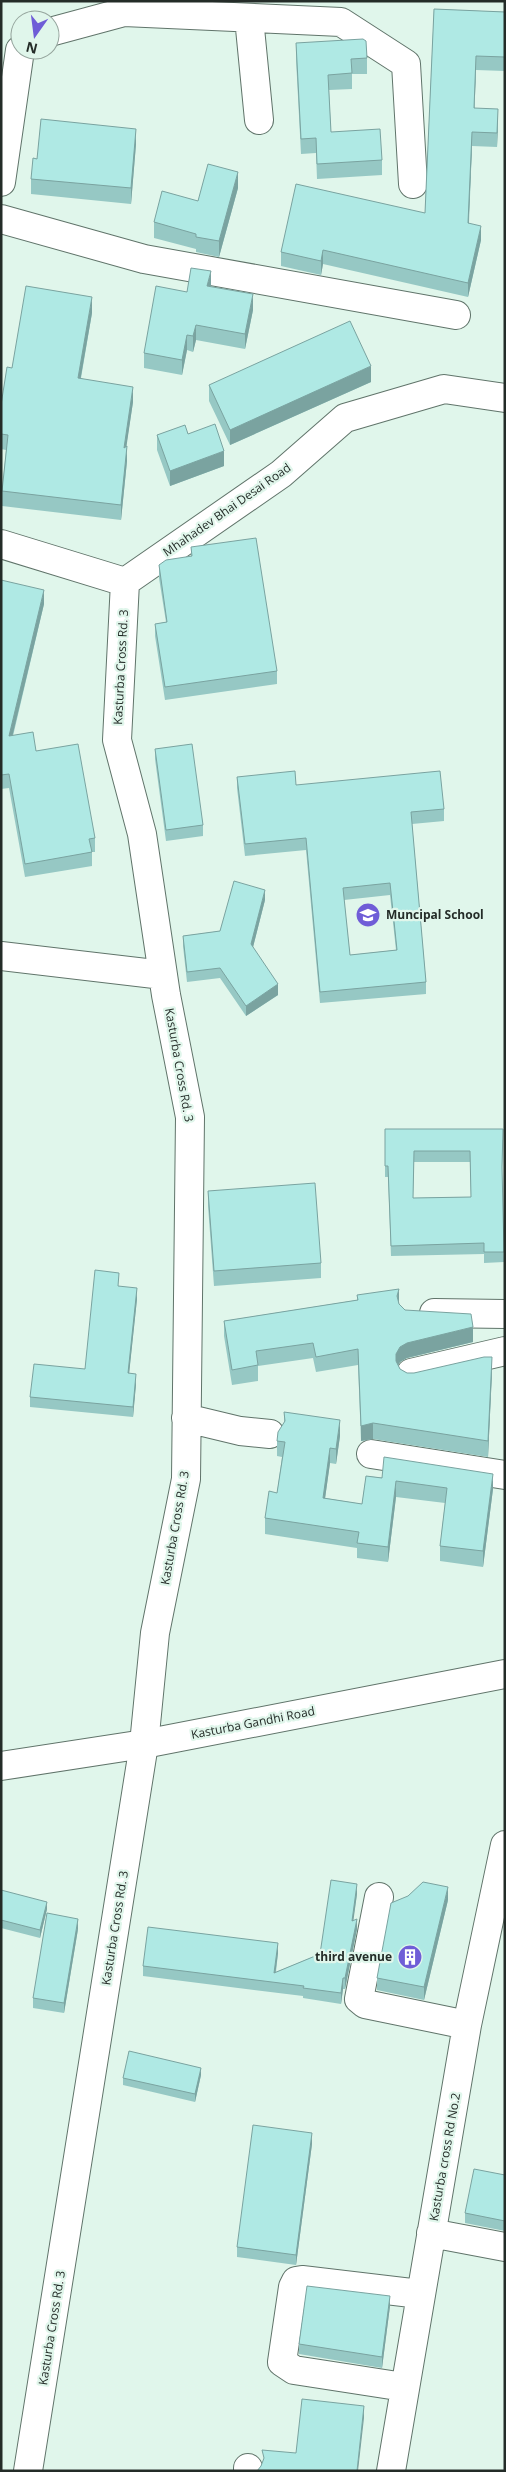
<svg xmlns="http://www.w3.org/2000/svg" width="506" height="2472" font-family="'Open Sans',sans-serif">
	<rect width="100%" height="100%" fill="#e0f6eb"/>
	<g fill="none" stroke-linecap="round" stroke-linejoin="round">
		<defs>
			<path id="minor" d="M 124,12 L 341,22 L 406,64 L 413,184
				M 249,18 L 259,120
				M 50,32 L 124,12 L 127,1
				M 1,182 L 20,50
				M 1,219 L 144,259 L 456,315
				M 1,544 L 125,582 L 281,474 L 345,418 L 444,389 L 505,398
				M 1,956 L 163,975
				M 434,1313 L 505,1314
				M 411,1373 L 505,1351
				M 186,1418 L 240,1431 L 270,1434
				M 371,1454 L 505,1475
				M 379,1897 L 359,1999 L 365,2004 L 467,2025
				M 431,2233 L 505,2247
				M 404,2387 L 294,2370 L 282,2362 L 293,2287 L 296,2281 L 302,2280 L 420,2294
				M 28,2471 L 144,1744 L 155,1633 L 186,1479 L 190,1117 L 166,995 L 142,834 L 117,740 L 125,582
				M 248,2471 L 248,2468
				M 391,2471 L 467,2025 L 505,1845"/>
			<path id="major" d="M 1,1766 L 144,1744 L 505,1674"/>
		</defs>
		<use href="#minor" stroke="#60746a" stroke-width="30"/>
		<use href="#major" stroke="#60746a" stroke-width="30"/>
		<use href="#minor" stroke="#fff" stroke-width="28"/>
		<use href="#major" stroke="#fff" stroke-width="28"/>
	</g>
	<path fill="#96c8c4" fill-rule="evenodd" d="M 434,9 L 505,12 L 505,71 L 476,70 L 474,108 L 498,123 L 497,147 L 472,146 L 469,223 L 481,240 L 468,297 L 323,264 L 321,275 L 281,266 L 281,252 L 425,213 Z
		M 296,43 L 367,58 L 367,74 L 352,74 L 352,89 L 329,90 L 331,132 L 382,160 L 382,175 L 317,179 L 316,153 L 301,154 L 296,59 Z
		M 136,144 L 131,204 L 31,194 L 31,179 L 37,159 Z
		M 238,188 L 219,257 L 196,252 L 196,249 L 154,238 L 154,222 L 198,201 Z
		M 211,287 L 253,310 L 245,349 L 196,340 L 193,352 L 187,350 L 182,375 L 144,368 L 144,353 L 187,292 Z
		M 92,313 L 81,378 L 133,402 L 126,447 L 127,461 L 121,520 L 2,506 L 2,491 L 6,450 L 1,449 L 1,405 L 12,368 Z
		M 371,382 L 230,445 L 209,401 L 209,385 Z
		M 157,435 L 224,466 L 170,486 L 157,450 Z
		M 191,547 L 277,671 L 277,684 L 165,700 L 155,636 L 155,624 L 166,622 L 159,578 L 159,565 L 191,556 Z
		M 1,580 L 44,604 L 13,736 L 36,751 L 95,838 L 95,852 L 92,852 L 92,866 L 25,877 L 9,788 L 1,789 Z
		M 155,749 L 203,825 L 203,836 L 166,841 L 155,759 Z
		M 237,777 L 296,785 L 444,809 L 444,821 L 412,824 L 426,982 L 426,994 L 320,1003 L 306,850 L 245,856 L 237,788 ZM 390,895 L 396,950 L 350,955 L 344,900 Z
		M 265,900 L 253,947 L 278,995 L 246,1016 L 220,978 L 187,982 L 183,946 L 183,936 L 220,931 Z
		M 385,1129 L 503,1140 L 502,1173 L 504,1262 L 484,1263 L 484,1254 L 391,1256 L 388,1177 L 385,1177 ZM 414,1162 L 470,1162 L 471,1197 L 413,1198 Z
		M 208,1191 L 321,1263 L 321,1278 L 214,1286 L 208,1206 Z
		M 119,1286 L 137,1299 L 129,1373 L 136,1384 L 133,1417 L 30,1407 L 30,1397 L 85,1369 Z
		M 357,1295 L 399,1304 L 405,1310 L 473,1342 L 407,1358 L 400,1362 L 398,1365 L 400,1369 L 407,1373 L 492,1372 L 488,1457 L 373,1439 L 361,1441 L 358,1365 L 316,1372 L 313,1358 L 258,1366 L 258,1381 L 232,1385 L 224,1336 L 224,1321 L 357,1300 Z
		M 284,1412 L 340,1436 L 336,1464 L 330,1463 L 325,1498 L 362,1504 L 366,1476 L 493,1489 L 483,1567 L 440,1561 L 440,1546 L 445,1503 L 396,1497 L 388,1562 L 357,1558 L 357,1548 L 265,1534 L 265,1518 L 277,1493 L 282,1457 L 277,1456 L 277,1441 L 284,1423 Z
		M 1,1890 L 47,1909 L 40,1938 L 1,1928 Z
		M 357,1894 L 353,1920 L 357,1929 L 345,1989 L 343,1989 L 341,2004 L 303,1998 L 303,1996 L 143,1976 L 143,1966 L 278,1953 L 276,1972 L 320,1954 Z
		M 448,1900 L 424,2000 L 377,1990 L 377,1978 Z
		M 78,1929 L 64,2013 L 33,2008 L 33,1998 Z
		M 201,2075 L 195,2102 L 123,2085 L 123,2078 Z
		M 312,2144 L 296,2265 L 237,2257 L 237,2247 Z
		M 505,2175 L 505,2231 L 465,2223 L 465,2213 Z
		M 390,2306 L 382,2368 L 299,2354 L 299,2344 Z"/>
	<path fill="#7aa3a0" d="M 476,56 L 476,70 L 474,122 L 474,108 Z
		M 498,109 L 498,123 L 497,147 L 497,133 Z
		M 136,129 L 136,144 L 131,204 L 131,188 Z
		M 472,132 L 472,146 L 468,237 L 468,223 Z
		M 238,172 L 238,188 L 219,257 L 219,241 Z
		M 481,226 L 481,240 L 468,297 L 468,283 Z
		M 323,250 L 323,264 L 321,275 L 321,261 Z
		M 211,271 L 211,287 L 207,286 Z
		M 253,294 L 253,310 L 245,349 L 245,334 Z
		M 92,297 L 92,313 L 78,393 L 78,378 Z
		M 196,325 L 196,340 L 193,352 L 193,336 Z
		M 187,335 L 187,350 L 182,375 L 182,360 Z
		M 371,366 L 371,382 L 230,445 L 230,430 Z
		M 133,387 L 133,402 L 124,463 L 124,448 Z
		M 127,446 L 127,461 L 121,520 L 121,505 Z
		M 224,451 L 224,466 L 170,486 L 170,471 Z
		M 44,590 L 44,604 L 9,750 L 9,736 Z
		M 265,890 L 265,900 L 251,955 L 251,944 Z
		M 278,984 L 278,995 L 246,1016 L 246,1006 Z
		M 137,1288 L 137,1299 L 128,1384 L 128,1373 Z
		M 399,1289 L 399,1305 L 397,1296 Z
		M 473,1327 L 473,1342 L 407,1358 L 400,1362 L 396,1369 L 396,1354 L 400,1347 L 407,1343 Z
		M 492,1357 L 492,1372 L 488,1457 L 488,1441 Z
		M 136,1374 L 136,1384 L 133,1417 L 133,1407 Z
		M 340,1420 L 340,1436 L 336,1464 L 336,1449 Z
		M 373,1423 L 373,1439 L 361,1441 L 361,1426 Z
		M 330,1448 L 330,1463 L 323,1513 L 323,1498 Z
		M 493,1474 L 493,1489 L 483,1567 L 483,1551 Z
		M 396,1481 L 396,1497 L 388,1562 L 388,1547 Z
		M 357,1884 L 357,1894 L 352,1931 L 352,1921 Z
		M 448,1887 L 448,1900 L 424,2000 L 424,1987 Z
		M 47,1902 L 47,1909 L 40,1938 L 40,1930 Z
		M 78,1919 L 78,1929 L 64,2013 L 64,2003 Z
		M 357,1919 L 357,1929 L 345,1989 L 345,1978 Z
		M 278,1943 L 278,1953 L 274,1983 L 274,1973 Z
		M 343,1978 L 343,1989 L 341,2004 L 341,1993 Z
		M 201,2068 L 201,2075 L 195,2102 L 195,2094 Z
		M 312,2133 L 312,2144 L 296,2265 L 296,2255 Z
		M 390,2296 L 390,2306 L 382,2368 L 382,2357 Z
		M 364,2406 L 364,2418 L 358,2471 L 357,2471 Z"/>
	<path fill="#afe9e4" stroke="#7aa3a0" fill-rule="evenodd" d="M 434,9 L 505,12 L 505,57 L 476,56 L 474,108 L 498,109 L 497,133 L 472,132 L 468,223 L 481,226 L 468,283 L 323,250 L 321,261 L 281,252 L 296,184 L 425,213 Z
		M 363,39 L 366,41 L 367,58 L 351,59 L 352,73 L 328,75 L 331,132 L 380,129 L 382,160 L 317,164 L 316,138 L 301,139 L 296,43 Z
		M 41,119 L 136,129 L 131,188 L 31,179 L 33,158 L 37,159 Z
		M 208,164 L 238,172 L 219,241 L 196,237 L 196,234 L 154,222 L 162,191 L 198,201 Z
		M 191,268 L 211,271 L 207,286 L 253,294 L 245,334 L 196,325 L 193,336 L 187,335 L 182,360 L 144,353 L 156,286 L 187,292 Z
		M 26,286 L 92,297 L 78,378 L 133,387 L 124,448 L 127,446 L 121,505 L 2,491 L 8,435 L 1,434 L 1,405 L 7,367 L 12,368 Z
		M 350,321 L 371,366 L 230,430 L 209,385 Z
		M 215,424 L 224,451 L 170,471 L 157,435 L 185,425 L 188,434 Z
		M 256,538 L 277,671 L 165,687 L 155,624 L 167,622 L 159,565 L 166,560 L 192,556 L 191,547 Z
		M 1,580 L 44,590 L 9,736 L 33,732 L 36,751 L 78,744 L 95,838 L 89,839 L 92,852 L 25,864 L 9,774 L 1,775 Z
		M 192,744 L 203,825 L 166,830 L 155,749 Z
		M 295,771 L 296,785 L 440,771 L 444,809 L 411,812 L 426,982 L 320,992 L 306,838 L 245,844 L 237,777 ZM 390,883 L 397,950 L 350,955 L 343,888 Z
		M 234,881 L 265,890 L 251,944 L 278,984 L 246,1006 L 220,968 L 187,972 L 183,936 L 220,931 Z
		M 385,1129 L 503,1129 L 502,1167 L 504,1252 L 484,1252 L 484,1243 L 391,1246 L 388,1166 L 385,1166 ZM 414,1151 L 470,1151 L 471,1197 L 413,1198 Z
		M 315,1183 L 321,1263 L 214,1271 L 208,1191 Z
		M 95,1270 L 119,1273 L 118,1286 L 137,1288 L 128,1373 L 136,1374 L 133,1407 L 30,1397 L 34,1364 L 85,1369 Z
		M 399,1289 L 397,1296 L 399,1304 L 405,1310 L 471,1314 L 473,1327 L 407,1343 L 400,1347 L 396,1354 L 396,1361 L 400,1369 L 407,1373 L 414,1373 L 484,1357 L 492,1357 L 488,1441 L 373,1423 L 361,1426 L 358,1349 L 316,1357 L 313,1343 L 256,1351 L 258,1365 L 232,1370 L 224,1321 L 358,1300 L 357,1295 Z
		M 284,1412 L 340,1420 L 336,1449 L 330,1448 L 323,1498 L 362,1504 L 366,1476 L 382,1478 L 384,1457 L 493,1474 L 483,1551 L 440,1546 L 447,1488 L 396,1481 L 388,1547 L 357,1543 L 359,1532 L 265,1518 L 269,1491 L 277,1493 L 285,1442 L 277,1441 L 278,1432 L 285,1421 Z
		M 331,1880 L 357,1884 L 352,1921 L 357,1919 L 345,1978 L 343,1978 L 341,1993 L 303,1988 L 304,1986 L 143,1966 L 148,1927 L 278,1943 L 274,1973 L 320,1954 Z
		M 423,1882 L 448,1887 L 424,1987 L 377,1978 L 391,1903 L 408,1896 Z
		M 1,1890 L 47,1902 L 40,1930 L 1,1920 Z
		M 47,1913 L 78,1919 L 64,2003 L 33,1998 Z
		M 129,2051 L 201,2068 L 195,2094 L 123,2078 Z
		M 253,2125 L 312,2133 L 296,2255 L 237,2247 Z
		M 474,2169 L 505,2175 L 505,2221 L 465,2213 Z
		M 307,2286 L 390,2296 L 382,2357 L 299,2344 Z
		M 302,2399 L 364,2406 L 357,2471 L 257,2471 L 261,2466 L 264,2458 L 262,2450 L 296,2453 Z"/>
	<defs>
		<symbol id="school-disc" viewBox="-11 -11 22 22"><circle r="9.5" fill="#6f5dd7" stroke="#e0f6eb"/><path d="M0-5L7-2L0 1L-7-2ZM-4 1L0 2.5L4 1V4Q0 6-4 4Z" fill="#fff"/></symbol>
		<symbol id="building-disc" viewBox="-11 -11 22 22"><circle r="9.5" fill="#6f5dd7" stroke="#e0f6eb"/><path d="M-4-6H4V6H1V3H-1V6H-4ZM-2.5-4.3h1.7v1.8h-1.7ZM.8-4.3h1.7v1.8H.8ZM-2.5-1h1.7V.8h-1.7ZM.8-1h1.7V.8H.8Z" fill="#fff"/></symbol>
	</defs>
	<g fill-rule="evenodd">
		<use href="#school-disc" x="354" y="901" width="28" height="28"/>
		<use href="#building-disc" x="396" y="1943" width="28" height="28"/>
	</g>
	<g text-anchor="middle" stroke-width="4.5" stroke-linejoin="round" paint-order="stroke">
		<g font-size="12" fill="#242c28" stroke="#e0f6eb">
			<text transform="translate(227 510) rotate(-35)" y="4">Mhahadev Bhai Desai Road</text>
			<text transform="translate(121 667) rotate(-87)" y="4">Kasturba Cross Rd. 3</text>
			<text transform="translate(179 1065) rotate(80)" y="4">Kasturba Cross Rd. 3</text>
			<text transform="translate(175 1528) rotate(-80)" y="4">Kasturba Cross Rd. 3</text>
			<text transform="translate(253 1723) rotate(-11)" y="4">Kasturba Gandhi Road</text>
			<text transform="translate(115 1928) rotate(-81)" y="4">Kasturba Cross Rd. 3</text>
			<text transform="translate(445 2157) rotate(-80)" y="4">Kasturba cross Rd No.2</text>
			<text transform="translate(52 2328) rotate(-81)" y="4">Kasturba Cross Rd. 3</text>
		</g>
		<g font-size="12" font-weight="bold" fill="#242c28" stroke="#e0f6eb" text-anchor="start">
			<text x="386" y="919">Muncipal School</text>
			<text x="392" y="1961" text-anchor="end">third avenue</text>
		</g>
	</g>
	<rect width="506" height="2472" fill="none" stroke="#242c28" stroke-width="5"/>
	<g transform="translate(35 35) rotate(194)"><circle r="24" fill="#e0f6eb" stroke="#95a59d"/>
	<path d="M0-4L9 19L0 12L-9 19Z" fill="#6f5dd7"/>
	<text y="-8" font-size="14" font-weight="bold" text-anchor="middle" fill="#242c28">N</text>
	</g>
</svg>
